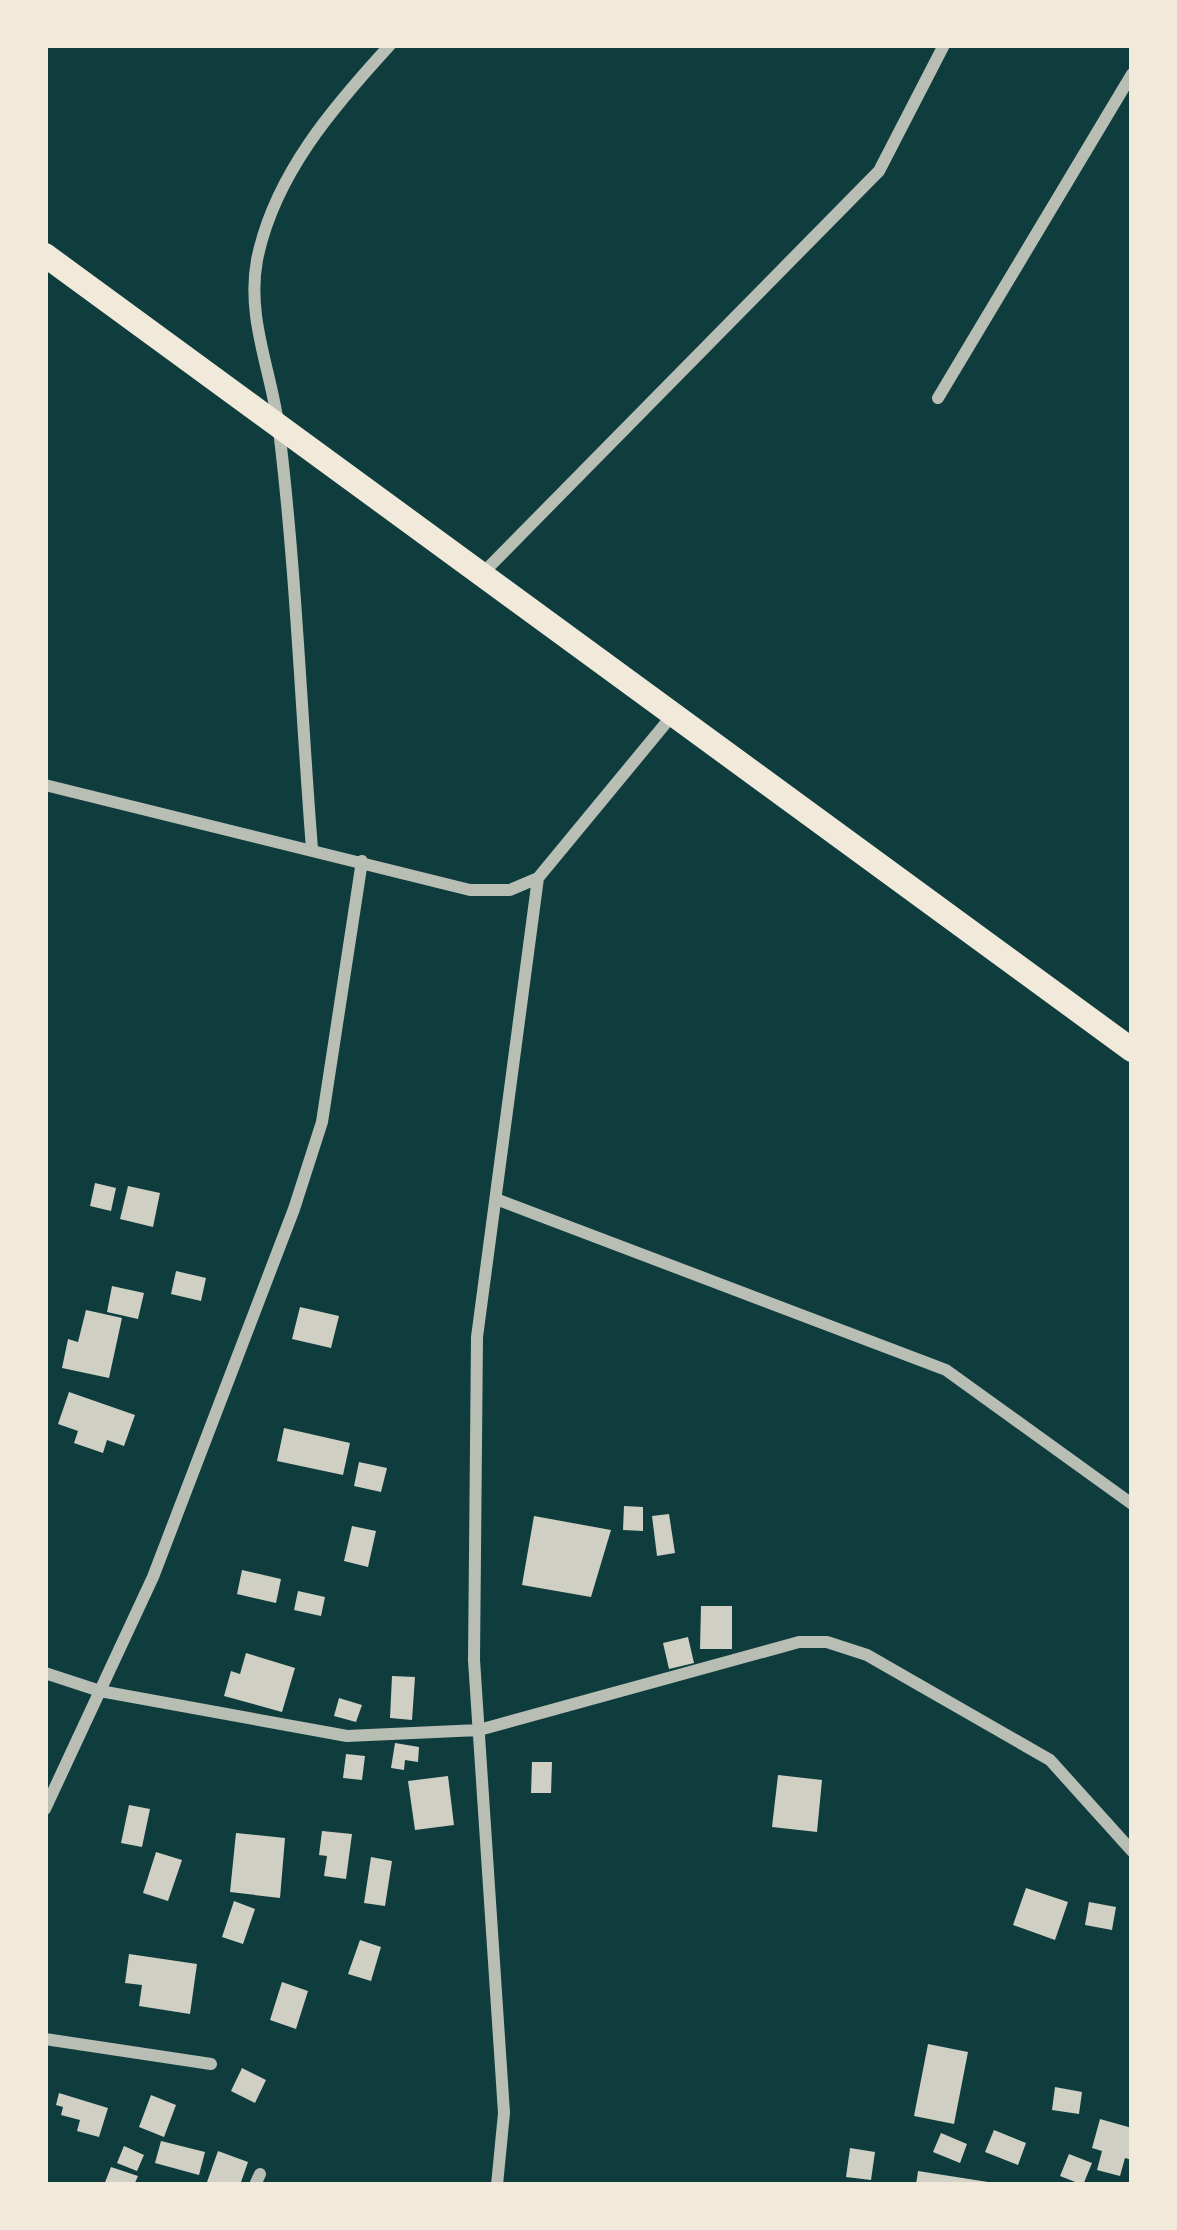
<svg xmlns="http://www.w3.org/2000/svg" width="1177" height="2230" font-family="Karla,sans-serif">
	<rect width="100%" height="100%" fill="#0f3d3e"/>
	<path fill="#cfcfc3" d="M 95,1183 L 116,1188 L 111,1211 L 90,1206 Z
		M 128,1186 L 160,1193 L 153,1227 L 120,1219 Z
		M 176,1271 L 206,1278 L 201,1301 L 171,1294 Z
		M 112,1286 L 144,1293 L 138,1319 L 107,1312 Z
		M 300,1307 L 339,1316 L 331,1348 L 292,1339 Z
		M 86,1310 L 122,1318 L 109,1378 L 62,1368 L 68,1339 L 78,1342 Z
		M 69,1392 L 135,1415 L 124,1446 L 107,1440 L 103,1453 L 74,1443 L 78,1431 L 58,1424 Z
		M 284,1428 L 350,1443 L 343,1475 L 277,1461 Z
		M 359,1462 L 387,1468 L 381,1492 L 354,1486 Z
		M 624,1506 L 643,1507 L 643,1531 L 623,1530 Z
		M 669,1514 L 675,1553 L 657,1556 L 652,1516 Z
		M 534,1516 L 611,1530 L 591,1597 L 522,1585 Z
		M 352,1526 L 376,1531 L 368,1567 L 344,1561 Z
		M 242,1570 L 281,1579 L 276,1603 L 237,1594 Z
		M 298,1591 L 325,1597 L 321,1616 L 294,1610 Z
		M 701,1606 L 732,1606 L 732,1649 L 700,1649 Z
		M 688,1637 L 694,1663 L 669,1669 L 663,1643 Z
		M 246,1653 L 295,1668 L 282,1712 L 224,1696 L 231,1671 L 240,1674 Z
		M 392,1676 L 415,1677 L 412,1720 L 390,1718 Z
		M 339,1698 L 362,1705 L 356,1722 L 334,1716 Z
		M 395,1743 L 419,1747 L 418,1762 L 405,1760 L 404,1770 L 391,1768 Z
		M 346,1754 L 365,1756 L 362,1780 L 343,1778 Z
		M 532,1762 L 552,1762 L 551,1793 L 531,1793 Z
		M 778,1775 L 822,1780 L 817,1832 L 772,1827 Z
		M 448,1776 L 454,1825 L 415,1830 L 408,1781 Z
		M 129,1805 L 150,1809 L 142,1847 L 121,1843 Z
		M 322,1831 L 352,1834 L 346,1879 L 324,1876 L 327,1856 L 319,1855 Z
		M 236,1833 L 285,1838 L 280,1898 L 230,1892 Z
		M 156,1852 L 182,1860 L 168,1901 L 143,1893 Z
		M 371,1857 L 392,1861 L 385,1906 L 364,1903 Z
		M 1026,1888 L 1068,1902 L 1055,1940 L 1013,1925 Z
		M 234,1901 L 255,1909 L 243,1944 L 222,1937 Z
		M 1089,1902 L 1116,1907 L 1112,1930 L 1085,1925 Z
		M 360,1940 L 381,1947 L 371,1981 L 348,1974 Z
		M 129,1954 L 197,1964 L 190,2014 L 139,2006 L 142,1985 L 125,1983 Z
		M 282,1982 L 308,1991 L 296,2029 L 270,2020 Z
		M 928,2044 L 968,2052 L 954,2124 L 914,2116 Z
		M 242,2068 L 266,2080 L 255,2103 L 231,2091 Z
		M 1055,2087 L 1082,2092 L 1079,2114 L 1052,2110 Z
		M 59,2093 L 108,2108 L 99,2137 L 77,2131 L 80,2120 L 61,2115 L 63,2107 L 56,2105 Z
		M 151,2095 L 176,2105 L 164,2137 L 139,2127 Z
		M 1100,2119 L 1132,2128 L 1132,2160 L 1125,2158 L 1120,2176 L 1097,2170 L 1102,2151 L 1092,2148 Z
		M 994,2130 L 1026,2143 L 1018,2165 L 985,2152 Z
		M 941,2133 L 967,2144 L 960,2163 L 933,2152 Z
		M 161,2141 L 205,2152 L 199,2175 L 155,2163 Z
		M 124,2146 L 144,2155 L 137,2171 L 117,2163 Z
		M 850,2148 L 875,2152 L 871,2180 L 846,2177 Z
		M 218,2151 L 248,2162 L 240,2185 L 206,2185 Z
		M 1069,2154 L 1092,2163 L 1083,2185 L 1060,2176 Z
		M 111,2167 L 138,2176 L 134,2185 L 104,2185 Z
		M 918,2171 L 988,2182 L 988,2185 L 916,2185 Z"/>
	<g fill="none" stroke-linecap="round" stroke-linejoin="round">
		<path stroke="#b8beb3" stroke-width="12" d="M 938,398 L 1132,74
			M 482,574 L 879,171 L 944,45
			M 45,785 L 470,890 L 510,890 L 538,878 L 675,712
			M 312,849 C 301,710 296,569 279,430 C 272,372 246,319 257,260 C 274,175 334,106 390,45
			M 496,1199 L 946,1370 L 1132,1504
			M 45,1673 L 100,1691 L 347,1736 L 479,1730 L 799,1642 L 827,1642 L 867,1655 L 1050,1760 L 1132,1851
			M 45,1809 L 153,1577 L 294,1209 L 322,1122 L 362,861
			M 45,2039 L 211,2064
			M 255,2185 L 260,2174
			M 497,2185 L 504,2113 L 474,1660 L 477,1337 L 538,878"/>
		<path stroke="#f1e9da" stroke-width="24" d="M 45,255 L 1132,1050"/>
	</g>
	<rect width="1177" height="2230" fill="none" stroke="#f1e9da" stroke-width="96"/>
</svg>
